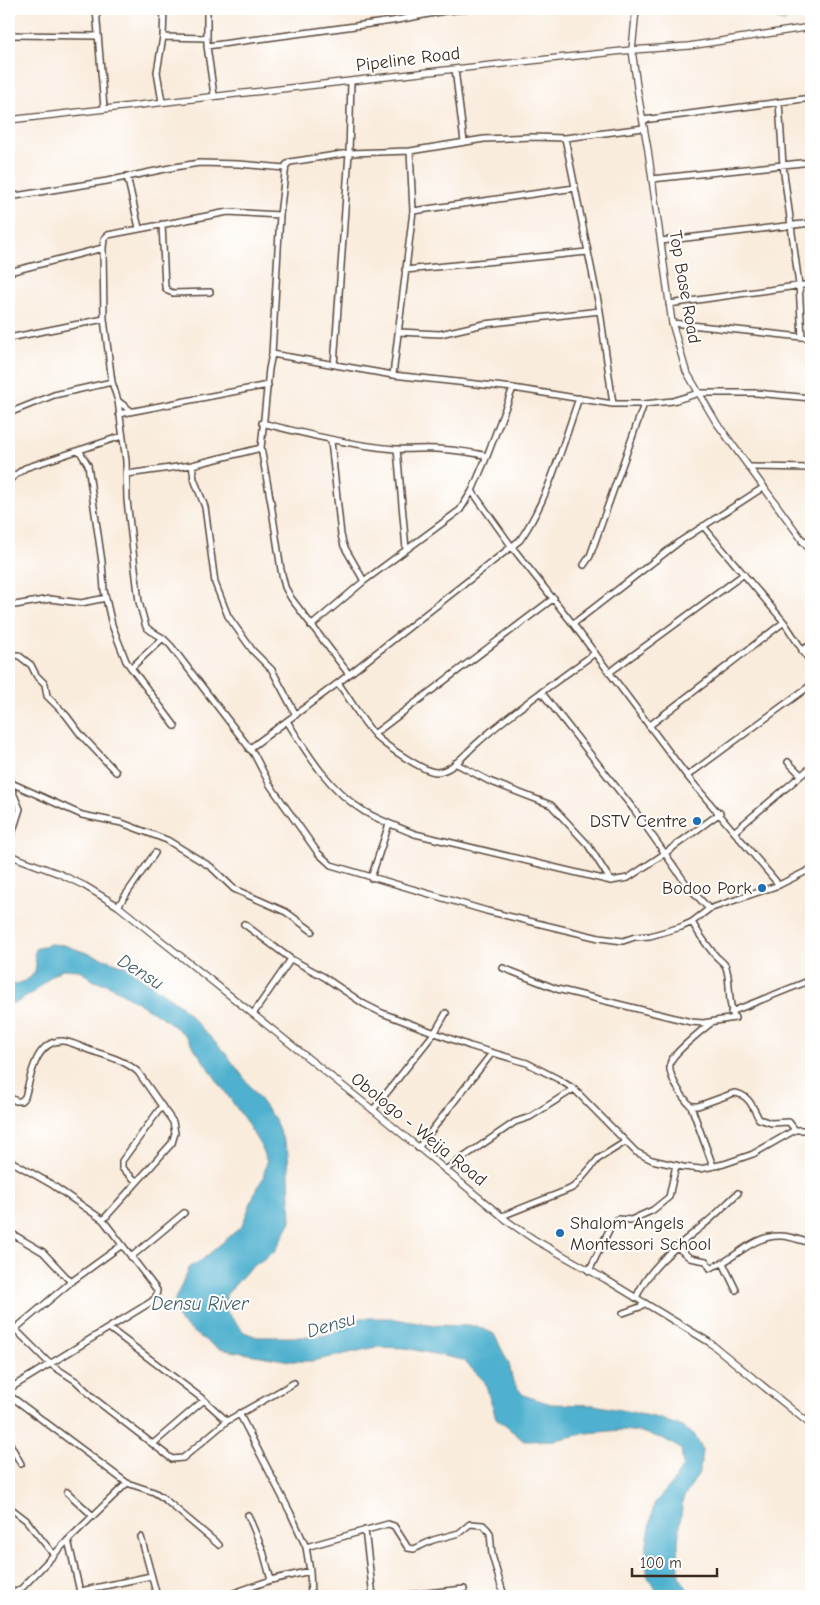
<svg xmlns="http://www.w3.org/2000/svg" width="820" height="1605" font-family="'Comic Neue',sans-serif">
	<rect width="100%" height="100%" fill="#fff"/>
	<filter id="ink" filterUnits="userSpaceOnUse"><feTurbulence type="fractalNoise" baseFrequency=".02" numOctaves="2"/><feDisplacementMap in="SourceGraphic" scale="10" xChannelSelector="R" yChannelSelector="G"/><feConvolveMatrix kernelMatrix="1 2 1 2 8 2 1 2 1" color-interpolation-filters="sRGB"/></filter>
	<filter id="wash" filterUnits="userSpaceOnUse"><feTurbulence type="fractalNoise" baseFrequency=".0096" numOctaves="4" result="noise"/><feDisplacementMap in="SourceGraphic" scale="20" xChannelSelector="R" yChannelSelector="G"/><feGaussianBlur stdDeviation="1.12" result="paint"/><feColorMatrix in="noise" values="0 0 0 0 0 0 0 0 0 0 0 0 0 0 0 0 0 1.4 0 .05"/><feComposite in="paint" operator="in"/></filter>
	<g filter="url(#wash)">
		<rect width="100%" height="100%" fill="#f9ecdd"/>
		<path fill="#8acd85" stroke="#627c52" d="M 761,9 L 795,9 L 784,23 Z"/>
		<path fill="#50b1cf" stroke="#466e76" d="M 50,944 L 64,945 L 125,966 L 180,1005 L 227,1055 L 275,1120 L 288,1152 L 291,1221 L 275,1251 L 248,1270 L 226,1295 L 225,1310 L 244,1332 L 257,1337 L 316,1337 L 337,1332 L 344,1324 L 362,1318 L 390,1318 L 428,1325 L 477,1326 L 494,1334 L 509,1364 L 513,1382 L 523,1395 L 551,1404 L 594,1405 L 626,1411 L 658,1418 L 680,1426 L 694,1434 L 702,1449 L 700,1471 L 683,1499 L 678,1541 L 679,1576 L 692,1596 L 660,1596 L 648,1577 L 645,1555 L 654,1504 L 673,1482 L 683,1466 L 681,1449 L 664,1439 L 641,1432 L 621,1430 L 587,1433 L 556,1440 L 524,1441 L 496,1418 L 485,1382 L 463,1360 L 406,1348 L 376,1347 L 313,1361 L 290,1361 L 219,1349 L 199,1336 L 181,1323 L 175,1313 L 175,1299 L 190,1267 L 202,1260 L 242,1226 L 255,1192 L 263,1178 L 267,1162 L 260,1145 L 245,1120 L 185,1035 L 165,1019 L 107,984 L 94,981 L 79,970 L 62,969 L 51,976 L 34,992 L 18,1002 L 9,1004 L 9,986 C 19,984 36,979 36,965 C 36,958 33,958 35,949 Z"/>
	</g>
	<g filter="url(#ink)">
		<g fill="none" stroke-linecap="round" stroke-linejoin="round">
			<defs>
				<path id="minor" d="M 96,9 L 104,108
					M 207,9 L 207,46 L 214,95
					M 9,35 L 97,36
					M 163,37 L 207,38
					M 207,46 L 392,21 L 445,11 L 468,9
					M 455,69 L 464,142
					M 162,102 L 157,72 L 163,37 L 164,9
					M 779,102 L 783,166 L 799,285 L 802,337
					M 643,120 L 811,98
					M 565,138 L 600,311 L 613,404
					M 127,176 L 139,228
					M 652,179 L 811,162
					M 9,197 L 107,181 L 175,167 L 199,163 L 239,164 L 285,168
					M 413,211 L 575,188
					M 280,215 L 228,212 L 108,235 L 104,239 L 103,248 L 104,319 L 112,382 L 118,401 L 126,461 L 127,500 L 139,602 L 146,627 L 151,631 L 163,638 L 171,646 L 254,754 L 270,785 L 318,853 L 331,865 L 487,911 L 599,938 L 623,941 L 635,937 L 650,936 L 681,927 L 692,922 L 709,909 L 779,885 L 811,869
					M 162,224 L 165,287 L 168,291 L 173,293 L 210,292
					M 661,241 L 811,223
					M 405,270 L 587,252
					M 9,272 L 103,248
					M 669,304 L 811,284
					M 672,323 L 811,338
					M 398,332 L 440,334 L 484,324 L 600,311
					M 9,338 L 104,319
					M 272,354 L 393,375 L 513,388 L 613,404 L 644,404 L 673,401 L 699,393 L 756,393 L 811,398
					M 334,365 L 349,153 L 351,81
					M 393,375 L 413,211 L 410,151
					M 118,401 L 131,411
					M 9,413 L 54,395 L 112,382
					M 119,414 L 268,385
					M 262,423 C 306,434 349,445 395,449 C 409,450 423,448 437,449 C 454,450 471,452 487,456
					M 331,441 L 341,535 L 344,546 L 364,581
					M 397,449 L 406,549
					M 79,450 L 88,465 L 102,562 L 104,590 L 112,625 L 126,661 L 175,726
					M 192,465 L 194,479 L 205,507 L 215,583 L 228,616 L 253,651 L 272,670 L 296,715
					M 750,467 L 811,468
					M 127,474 L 192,465 L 261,448
					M 9,480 L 25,468 L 122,436
					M 472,491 L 512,547 L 573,624 L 687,776 L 779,885
					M 703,526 L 784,622 L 811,663
					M 802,541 L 811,540
					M 584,565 L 590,556 L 644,404
					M 9,606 L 50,599 L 81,603 L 106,598
					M 573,624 L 679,542 L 764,487
					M 311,626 L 364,581 L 460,510 L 472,491 L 487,456 L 513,388
					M 802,651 L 811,644
					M 9,658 L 11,655 L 18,655 L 31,665 L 36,675 L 45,684 L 47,696 L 66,715 L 81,735 L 116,772
					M 131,668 L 163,638
					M 610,672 L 744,574
					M 348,673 L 291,598 L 285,587 L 281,570 L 271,503 L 261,448 L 269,369 L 272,354 L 280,215 L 286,165 L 290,162 L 349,153 L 410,151 L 484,139 L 532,137 L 565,138 L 644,128
					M 338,683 C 350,699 360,718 373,733 C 381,743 425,773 437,772 C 452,771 464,755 474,746 C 511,712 555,683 595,653
					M 542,693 L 635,811 L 687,885 L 709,909
					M 287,721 C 308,755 330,791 365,812 C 381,821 398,827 415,834 L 611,881 L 628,878 L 664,854 L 720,813
					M 649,726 L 784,622
					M 374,734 L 554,598
					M 249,749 L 338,683 L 520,540 C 549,498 562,446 579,398
					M 788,762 L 801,775
					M 455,763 L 489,781 L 551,805 L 588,845 L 611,881
					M 687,776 L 811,685
					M 9,782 L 82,815 L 122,823 L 167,840 L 211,867 L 234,889 L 286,912 L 312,931
					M 9,783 L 20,809 L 9,843
					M 735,831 L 811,767
					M 371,878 L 389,824
					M 118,906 L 155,853
					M 244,924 L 291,959 L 253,1014
					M 291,959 L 324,977 L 364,1004 L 382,1013 L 470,1046 L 527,1063 L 558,1079 L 574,1089 L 636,1152 L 652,1160 L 683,1167 L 700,1169 L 724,1164 L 753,1154 L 795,1130 L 811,1130
					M 503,968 L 557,989 L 691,1022 L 703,1023 L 735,1018 C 726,1002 732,978 725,965 C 722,961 717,958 714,954 C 706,944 698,933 692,922
					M 731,1012 L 811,980
					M 711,1023 C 702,1030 675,1052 671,1061 C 665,1073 683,1098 691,1106 L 698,1106 L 734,1093 C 749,1094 753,1108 759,1119 L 771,1123 L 789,1122 L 795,1130
					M 9,1097 L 16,1101 L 21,1101 L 25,1097 C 31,1077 35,1040 63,1041 C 72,1042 83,1048 92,1051 C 108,1056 126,1061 138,1072 L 173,1122 L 175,1133 L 172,1143 L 103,1220
					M 691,1106 L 713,1166
					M 373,1110 L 435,1032 L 446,1013
					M 418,1148 L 492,1053
					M 9,1160 L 51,1184 L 103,1220 L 157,1290 L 156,1297 L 151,1302 L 9,1389
					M 445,1170 L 515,1122 L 530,1117 L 574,1089
					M 137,1182 L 122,1168 L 122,1161 L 162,1106
					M 502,1216 L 570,1189 L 575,1186 L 598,1159 L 625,1142
					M 9,1232 L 43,1252 L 71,1282
					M 676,1246 L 690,1258 L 706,1261 L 710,1268 C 715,1265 720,1265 724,1262 C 742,1251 758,1235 781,1236 C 791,1236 801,1241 811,1243
					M 131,1257 L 184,1213
					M 723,1263 L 736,1290
					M 589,1271 L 612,1224 L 618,1219 L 631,1220 L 653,1210 L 669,1197 L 676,1165
					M 636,1298 C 649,1267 675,1248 701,1227 C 714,1217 725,1205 738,1193
					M 623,1313 L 640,1307 L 645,1303
					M 9,1323 L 50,1364 L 76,1381 L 97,1401 L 172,1459 L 183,1458 L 227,1421 L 294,1383
					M 109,1328 L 204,1400 L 227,1421
					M 15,1329 L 71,1282 L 122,1245
					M 9,1395 L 127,1483 L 154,1492 L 162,1497 L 219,1545
					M 239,1413 L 290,1512 L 306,1547 L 310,1571 L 311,1596
					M 9,1442 L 21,1464
					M 154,1443 L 204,1400
					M 67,1492 L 93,1516
					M 9,1507 L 26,1520 L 54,1555
					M 248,1515 L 263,1551 L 271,1580
					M 365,1530 L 373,1596
					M 141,1537 L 157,1596
					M 68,1540 L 81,1596
					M 306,1547 L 388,1524 L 394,1526 L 408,1548 L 414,1549 L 433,1540 L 459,1533 L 470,1524 L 483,1525 L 487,1529 L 490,1533 L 492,1555 L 504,1596
					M 808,1570 L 811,1574
					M 9,1588 L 15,1593
					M 81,1591 L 151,1576
					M 10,1596 L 22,1588 L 68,1540 L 127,1483
					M 225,1596 L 271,1580 L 310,1571
					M 398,1596 L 464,1589"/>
				<path id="tertiary" d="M 636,9 L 632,50 L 638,94 L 648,150 L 672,323 L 686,371 L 716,422 L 811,552
					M 9,120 L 455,69 L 632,50 L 689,46 L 811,27
					M 9,855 L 60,874 L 85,886 L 118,906 L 373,1110 L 510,1223 L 535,1240 L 605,1279 L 709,1342 L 811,1425"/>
			</defs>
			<use href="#minor" stroke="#58473b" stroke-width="8"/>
			<use href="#tertiary" stroke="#58473b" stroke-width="8"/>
			<use href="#minor" stroke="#fff" stroke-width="5"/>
			<use href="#tertiary" stroke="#fff" stroke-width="5.5"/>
		</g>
	</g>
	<g fill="#1f6fb2" stroke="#fff" stroke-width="2">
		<circle cx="697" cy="821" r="5"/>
		<circle cx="762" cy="888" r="5"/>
		<circle cx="560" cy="1233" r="5"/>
	</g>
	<g text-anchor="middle" stroke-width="4" stroke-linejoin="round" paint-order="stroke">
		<g font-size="18" fill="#3b2a1e" stroke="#fff">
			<text transform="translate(408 59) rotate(-7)" y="6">Pipeline Road</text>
			<text transform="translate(685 287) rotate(80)" y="6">Top Base Road</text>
			<text transform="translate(419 1129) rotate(39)" y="6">Obologo - Weija Road</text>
		</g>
		<g font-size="18" fill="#3b2a1e" stroke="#fff" text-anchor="end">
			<text x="687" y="827">DSTV Centre</text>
			<text x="752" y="894">Bodoo Pork</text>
			<text x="570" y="1229" text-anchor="start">Shalom Angels<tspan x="570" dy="21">Montessori School</tspan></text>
		</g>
		<g font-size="19" font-style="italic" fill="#436065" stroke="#fff">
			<text transform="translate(141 971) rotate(32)" y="7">Densu</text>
			<text x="200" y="1310">Densu River</text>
			<text transform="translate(331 1324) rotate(-16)" y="7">Densu</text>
		</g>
	</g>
	<rect width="820" height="1605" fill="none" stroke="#fff" stroke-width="30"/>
	<path d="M632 1568v8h85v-8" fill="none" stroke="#3b2a1e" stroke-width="2.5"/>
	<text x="640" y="1568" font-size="15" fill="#3b2a1e" stroke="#ffffff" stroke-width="4" paint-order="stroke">100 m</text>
</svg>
